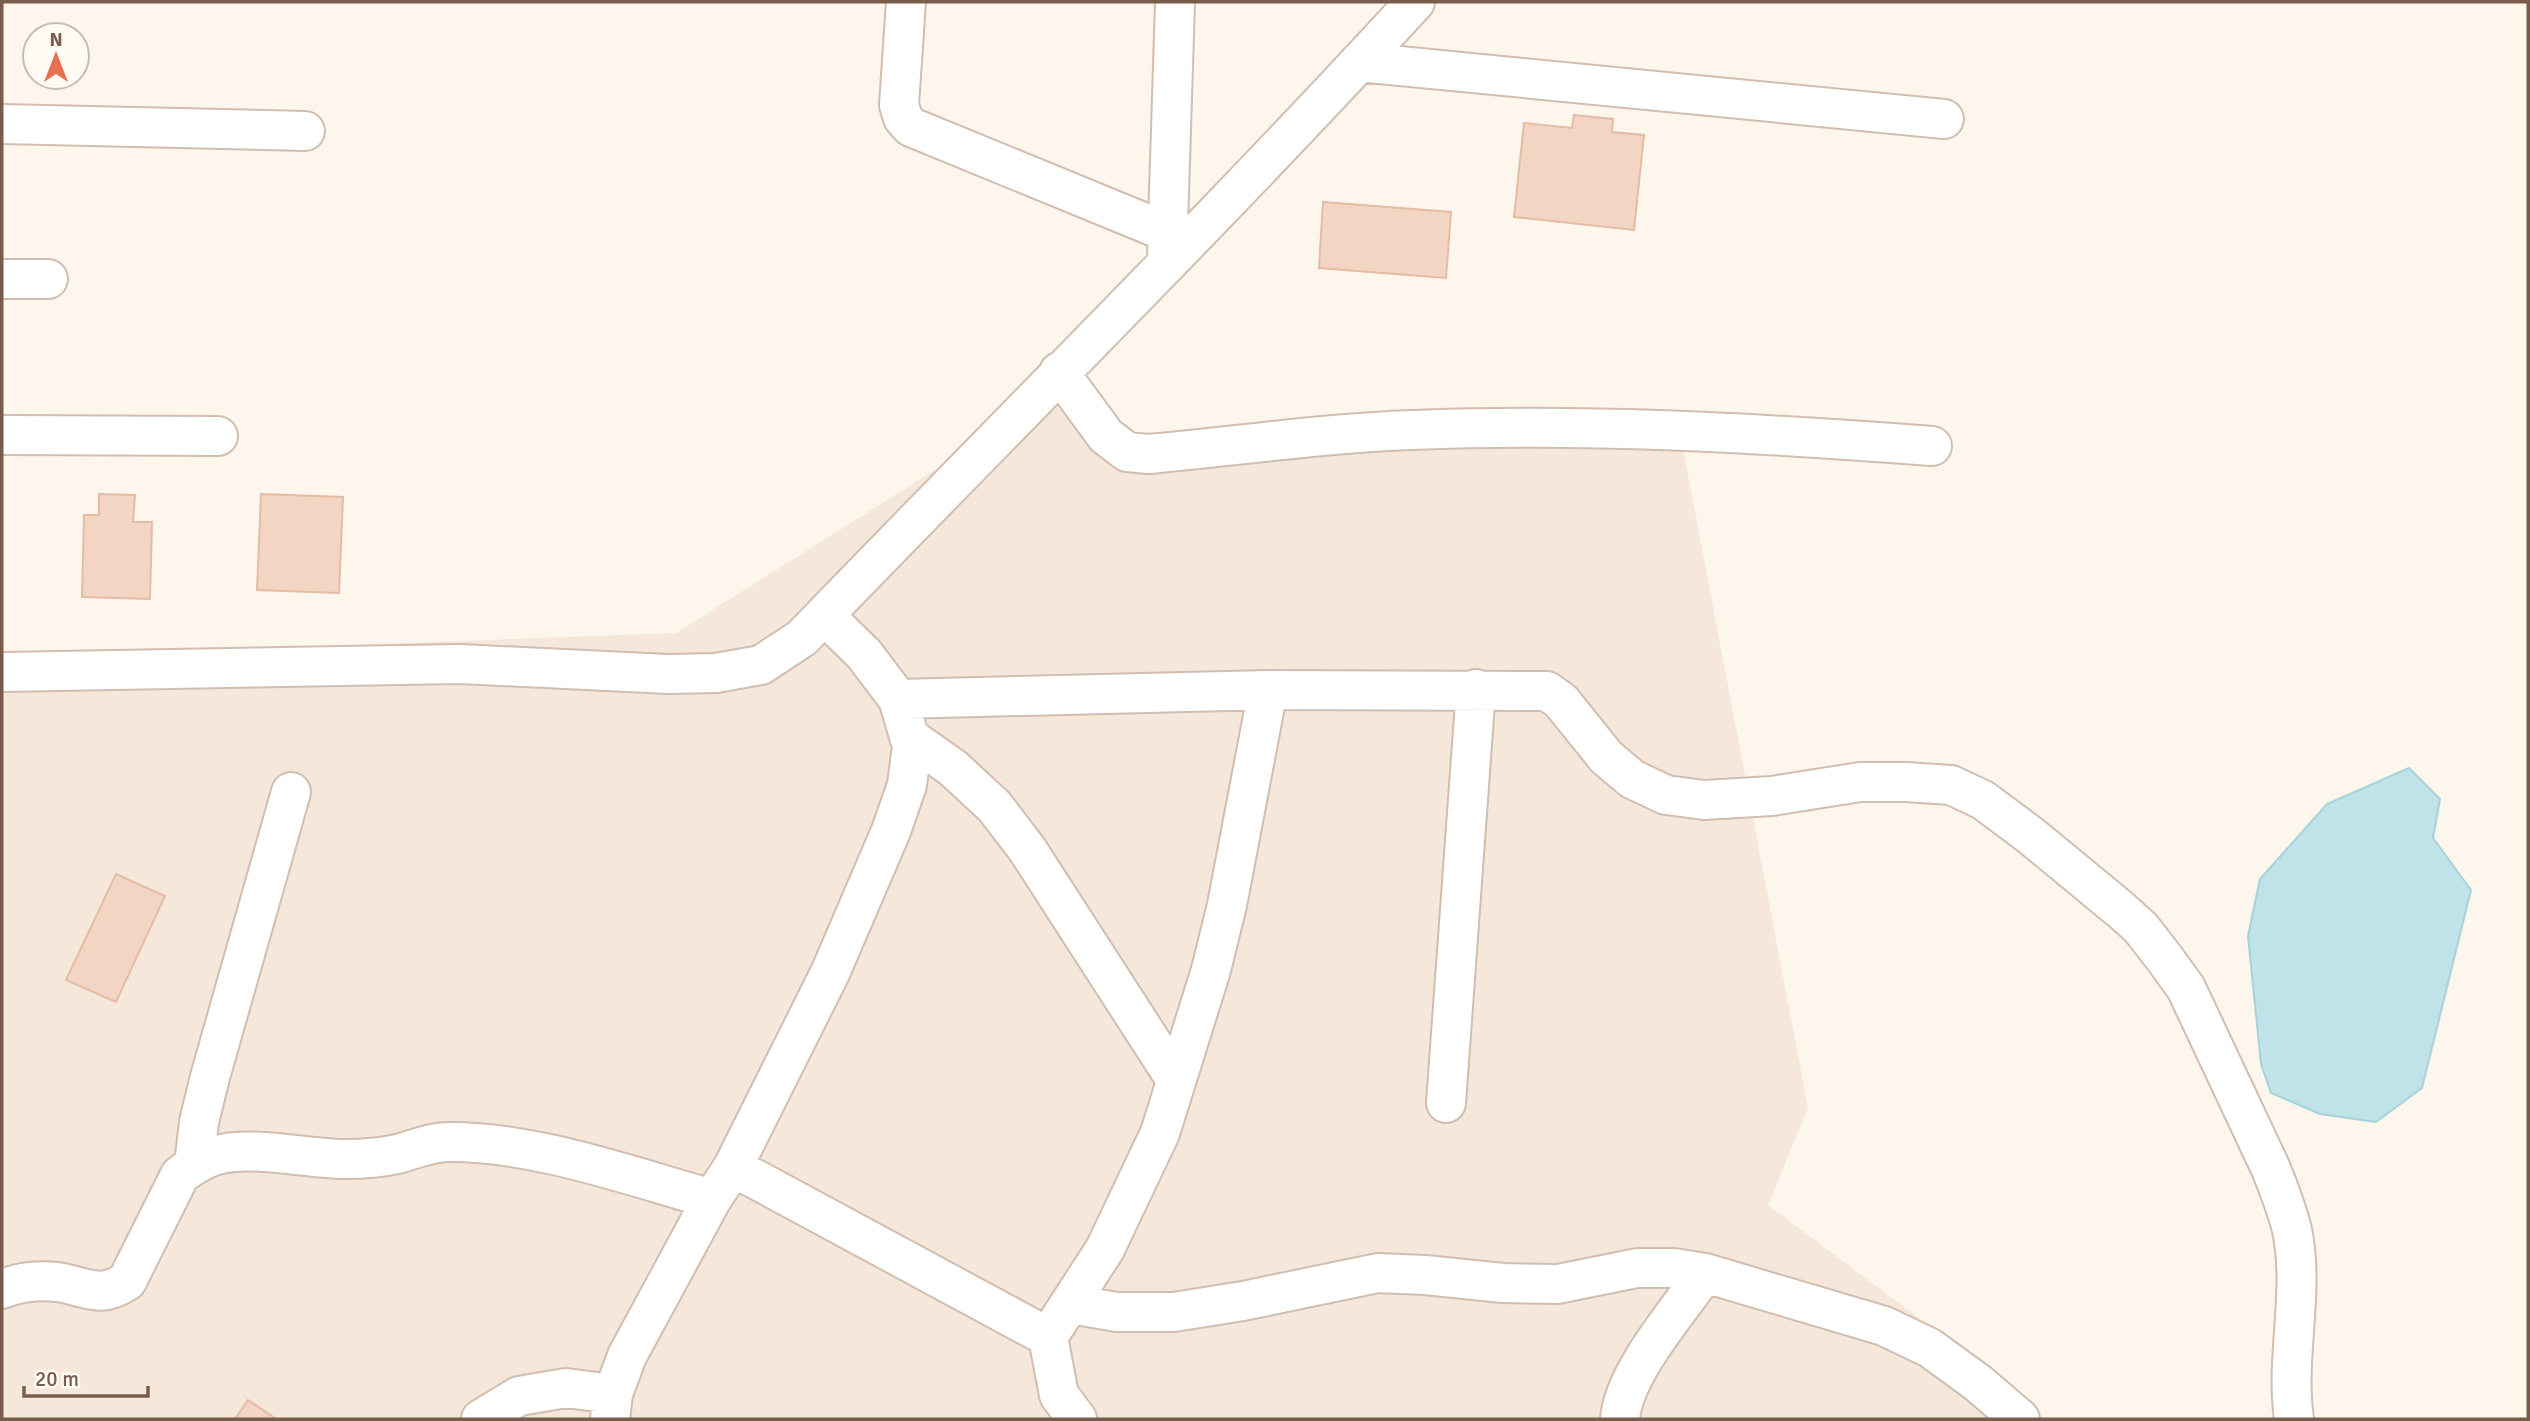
<svg xmlns="http://www.w3.org/2000/svg" width="2530" height="1421" font-family="Signika,sans-serif">
	<rect width="100%" height="100%" fill="#fdf6ec"/>
	<path fill="#f5e8da" d="M 1049,398 L 1117,470 L 1377,432 L 1682,443 L 1808,1108 L 1768,1205 L 2022,1395 L 2013,1419 L 2,1419 L 2,658 L 676,633 Z"/>
	<path fill="#bfe3e8" stroke="#a5d3da" stroke-width="2" d="M 2409,768 L 2440,799 L 2433,838 L 2471,890 L 2422,1088 L 2376,1122 L 2320,1114 L 2271,1093 L 2261,1064 L 2248,936 L 2260,879 L 2327,804 Z"/>
	<path fill="#f3d5c3" stroke="#e6bba3" stroke-width="2" d="M 1574,115 L 1613,119 L 1612,132 L 1644,135 L 1634,230 L 1514,217 L 1524,123 L 1572,128 Z
		M 1323,202 L 1451,212 L 1446,278 L 1319,268 Z
		M 99,494 L 135,495 L 133,522 L 152,522 L 150,599 L 82,597 L 84,515 L 99,515 Z
		M 261,494 L 343,497 L 339,593 L 257,590 Z
		M 116,874 L 165,896 L 116,1002 L 66,980 Z
		M 248,1400 L 276,1419 L 235,1419 Z"/>
	<g fill="none" stroke-linecap="round" stroke-linejoin="round">
		<defs>
			<path id="minor" d="M 906,2 L 899,105 L 903,118 L 911,127 L 1167,232
				M 1359,62 L 1944,119
				M 2,124 L 305,131
				M 1167,257 L 1175,2
				M 2,279 L 48,279
				M 1059,372 L 1106,436 L 1127,452 L 1149,454 C 1237,446 1325,433 1413,430 C 1586,423 1760,433 1932,446
				M 2,435 L 218,436
				M 2,672 L 459,664 L 668,674 L 716,673 L 761,665 L 802,638 C 1006,426 1216,219 1415,2
				M 898,699 L 1268,690 L 1547,691 L 1561,701 L 1606,757 L 1632,779 L 1666,795 L 1704,800 L 1772,796 L 1860,782 L 1906,782 L 1951,785 L 1983,800 L 2030,835 L 2121,910 L 2141,928 L 2165,959 L 2186,988 L 2271,1169 C 2279,1189 2287,1209 2292,1230 C 2305,1292 2285,1357 2294,1419
				M 909,737 L 953,768 L 994,806 L 1027,849 L 1176,1080
				M 1446,1103 L 1476,689
				M 194,1165 L 199,1122 L 210,1077 L 291,792
				M 733,1167 L 1048,1337
				M 2,1289 C 19,1282 38,1280 57,1282 C 86,1286 99,1300 127,1281 L 180,1175 C 191,1167 204,1158 217,1155 C 252,1145 307,1159 344,1159 C 362,1159 380,1158 397,1154 C 413,1150 431,1142 448,1142 C 533,1141 630,1176 712,1199
				M 1070,1304 L 1117,1312 L 1174,1312 L 1243,1301 L 1378,1273 L 1425,1275 L 1503,1283 L 1558,1284 L 1637,1268 L 1674,1268 L 1705,1273 L 1884,1326 L 1930,1348 L 1978,1383 L 2020,1419
				M 481,1419 L 519,1396 L 566,1388 L 613,1394
				M 610,1419 L 613,1394 L 627,1356 L 712,1199 L 733,1167 L 830,973 L 891,831 L 907,785 L 912,746 L 898,699 L 864,654 L 824,615
				M 1077,1419 L 1059,1395 L 1048,1337 L 1105,1249 L 1160,1133 L 1211,970 L 1227,905 L 1268,690
				M 1620,1419 C 1623,1374 1679,1310 1705,1273"/>
		</defs>
		<use href="#minor" stroke="#d1beb0" stroke-width="42"/>
		<use href="#minor" stroke="#fff" stroke-width="38"/>
	</g>
	<rect width="2530" height="1421" fill="none" stroke="#7a5c4d" stroke-width="7"/>
	<g transform="translate(56 56)"><circle r="33" fill="#fffaf3" stroke="#cabbb1" stroke-width="2"/>
	<path d="M0-5L12 26L0 18L-12 26Z" fill="#e76f51"/>
	<text y="-10" font-size="19" font-weight="bold" text-anchor="middle" fill="#7a5c4d">N</text>
	</g>
	<path d="M24 1386v10h124v-10" fill="none" stroke="#7a5c4d" stroke-width="3.5"/>
	<text x="35" y="1386" font-size="21" fill="#7a5c4d" stroke="#fffaf3" stroke-width="5" paint-order="stroke">20 m</text>
</svg>
